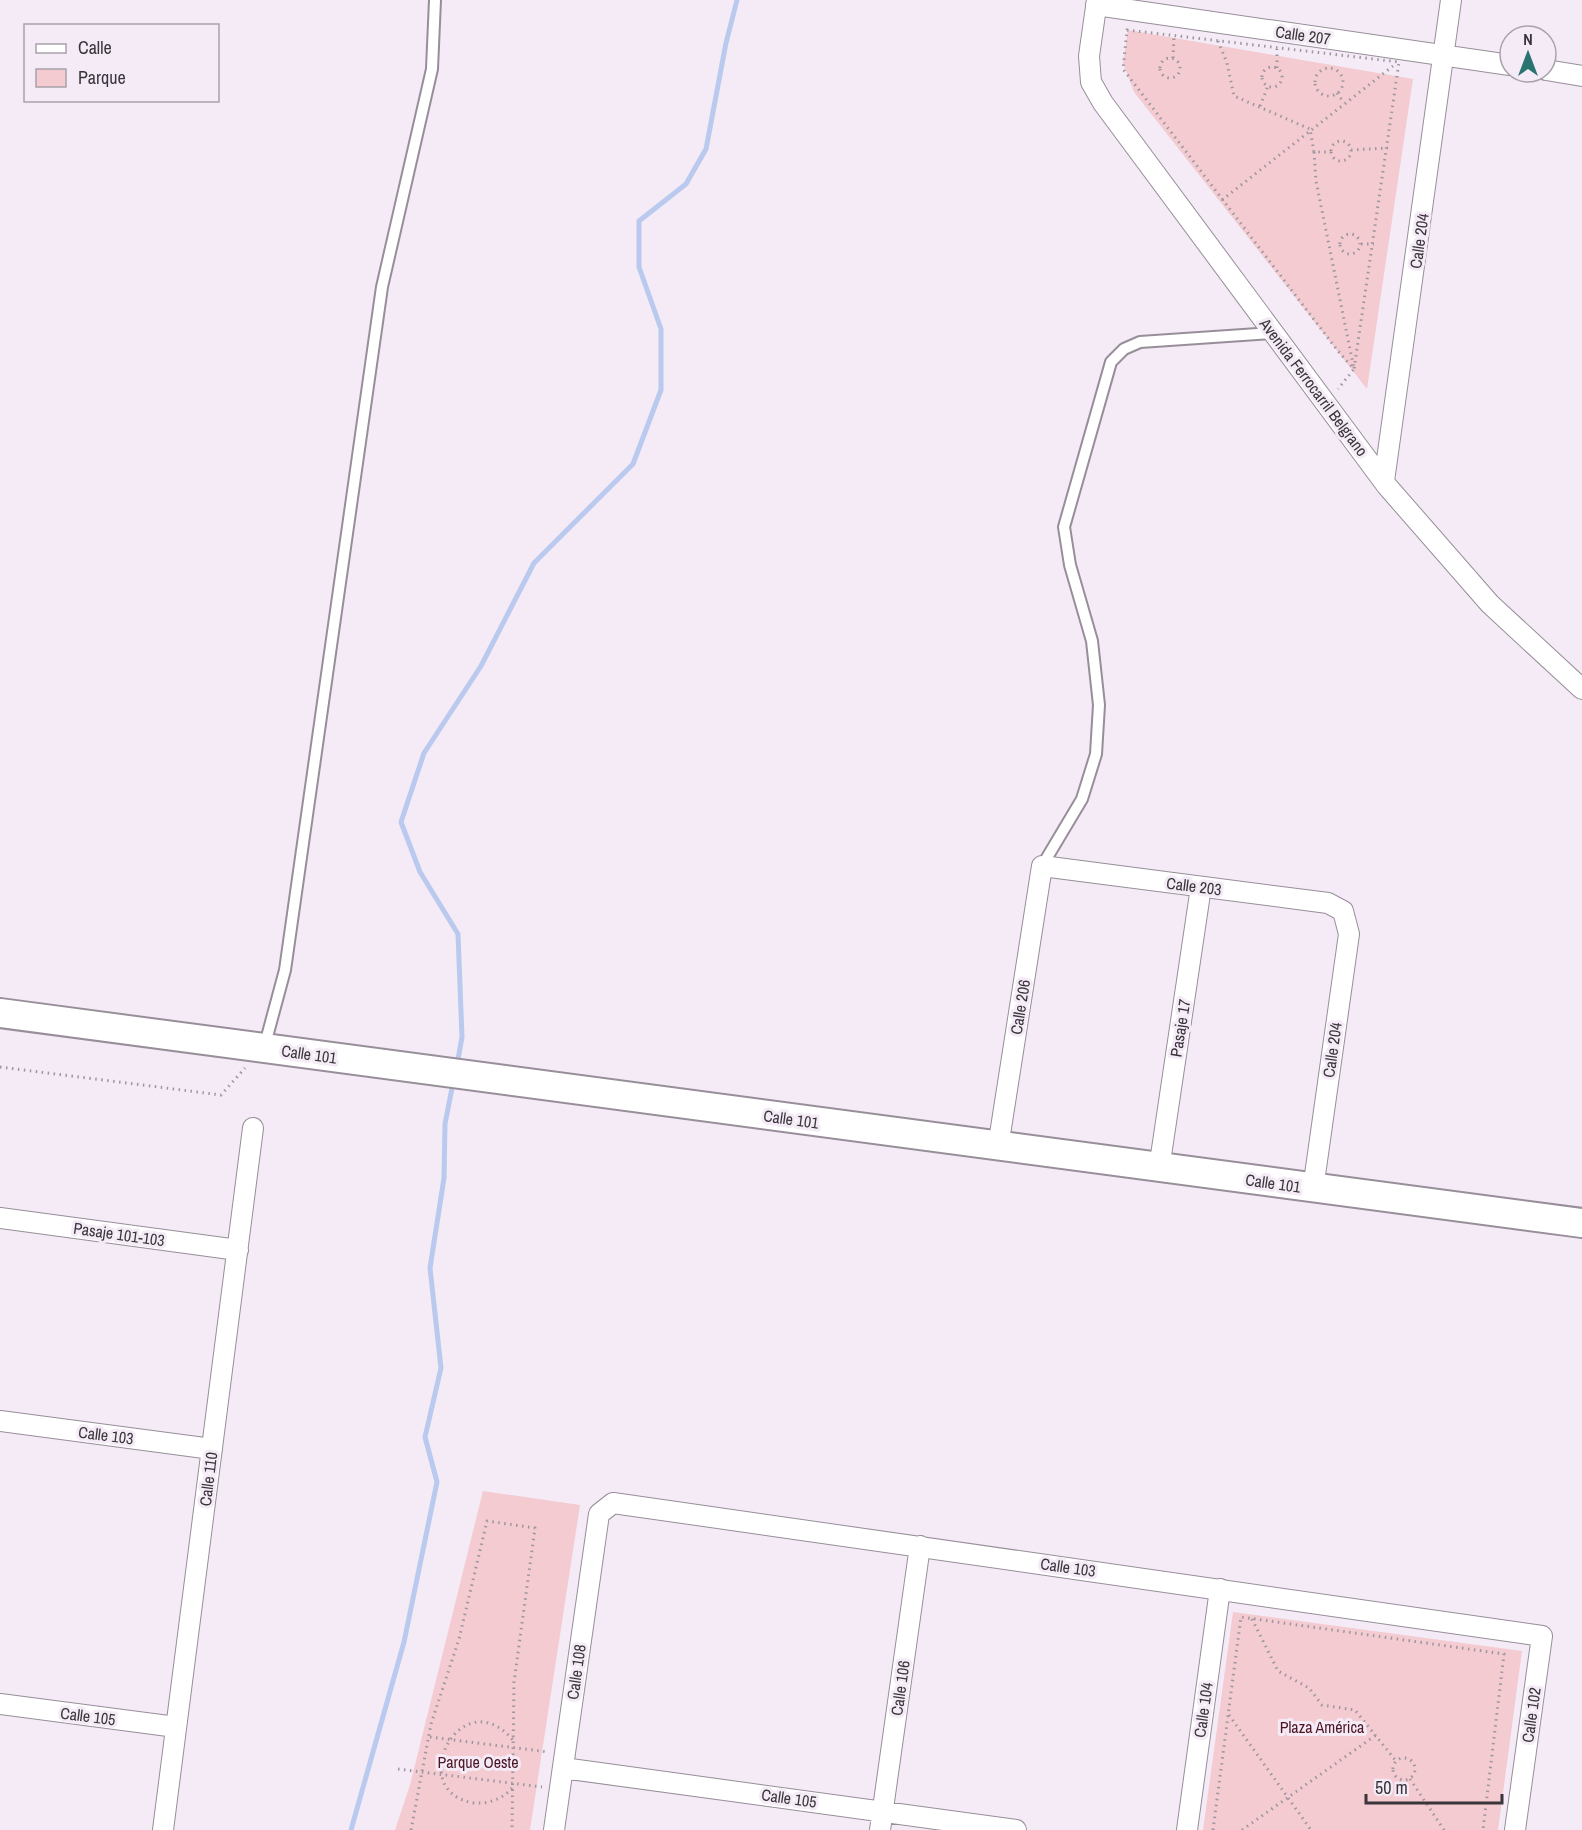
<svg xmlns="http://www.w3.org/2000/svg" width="1582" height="1830" font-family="'Archivo Narrow',sans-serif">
	<rect width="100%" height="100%" fill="#f4ebf7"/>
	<path fill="#f3cbd0" d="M 1128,30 L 1413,79 L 1367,389 L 1134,92 L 1123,63 Z
		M 483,1491 L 580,1505 L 530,1830 L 395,1830 L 410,1785 Z
		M 1233,1612 L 1522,1651 L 1498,1830 L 1203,1830 Z"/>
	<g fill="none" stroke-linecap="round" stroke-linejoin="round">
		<path stroke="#bac9ee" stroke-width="5" d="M 457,1065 L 462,1037 L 458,934 L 420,872 L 401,822 L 424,753 L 481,666 L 534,563 L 633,464 L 661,390 L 661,329 L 639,267 L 639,221 L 686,184 L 706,149 L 726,43 L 737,0
			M 351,1830 L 404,1642 L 437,1482 L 425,1437 L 441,1368 L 430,1268 L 444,1178 L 445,1124 L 453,1083"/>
		<defs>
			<path id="lane" d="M 1042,866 L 1082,799 L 1096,754 L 1099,705 L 1092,641 L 1070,565 L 1064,527 L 1111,362 L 1124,349 L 1140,342 L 1273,333
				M 264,1048 L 285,970 L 382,287 L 432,69 L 435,0"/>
			<path id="street" d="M 1097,0 L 1089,56 L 1091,82 L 1103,103 L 1387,486 L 1490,604 L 1582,689
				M 1096,5 L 1510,65
				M 1546,70 L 1582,76
				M 1384,481 L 1451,0
				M 998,1147 L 1042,866 L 1328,903 L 1343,911 L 1349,934 L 1313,1189
				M 1159,1169 L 1201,887
				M 0,1218 L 238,1250
				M 0,1421 L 212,1449
				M 0,1704 L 176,1727
				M 563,1768 L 1016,1830
				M 163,1830 L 253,1128
				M 554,1830 L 599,1514 L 613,1503 L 1542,1636 L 1515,1830
				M 880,1830 L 920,1546
				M 1187,1830 L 1220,1589"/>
			<path id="secondary" d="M 0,1013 L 1582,1223"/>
		</defs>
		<use href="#lane" stroke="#978e99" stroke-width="14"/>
		<use href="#street" stroke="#978e99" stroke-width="22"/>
		<use href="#secondary" stroke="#978e99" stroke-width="32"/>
		<path stroke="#9d969f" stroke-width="3" stroke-dasharray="1.5 4.5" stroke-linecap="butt" d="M 1127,30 L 1399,62 L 1354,369 L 1338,351 L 1123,69 Z
			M 1218,41 L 1227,63 L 1234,96 L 1310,129 L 1314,152 L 1331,152
			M 1173,58 L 1174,36
			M1160 68a10 10 0 1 1 20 0a10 10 0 1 1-20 0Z
			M1262 77a10 10 0 1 1 20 0a10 10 0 1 1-20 0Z
			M 1277,68 L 1277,49
			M1315 82a14 14 0 1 1 28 0a14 14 0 1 1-28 0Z
			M 1337,93 L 1344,103
			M 1260,106 L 1268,86
			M1331 151a10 10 0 1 1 20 0a10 10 0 1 1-20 0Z
			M 1351,150 L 1388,148
			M 1314,152 L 1316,181 L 1354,369 L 1338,389
			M 1222,200 L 1393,66
			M1340 244a10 10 0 1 1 20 0a10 10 0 1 1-20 0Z
			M 1361,244 L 1374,244
			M 0,1067 L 221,1095 L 245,1068
			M 1252,1619 L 1278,1671 L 1309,1688 L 1322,1705 L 1355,1710 L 1396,1761
			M 1229,1715 L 1311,1830
			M 430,1737 L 548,1752
			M1393 1769a11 11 0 1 1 22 0a11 11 0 1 1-22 0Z
			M 398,1769 L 542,1787
			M 1410,1779 L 1444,1830
			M 512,1788 C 503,1799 488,1804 475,1803 C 403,1794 460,1678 513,1740
			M 411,1830 L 431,1724 L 459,1639 L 487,1521 L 535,1528 L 514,1682 L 512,1830
			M 1213,1830 L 1241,1617 L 1504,1654 L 1483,1830
			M 1242,1830 L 1376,1735"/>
		<use href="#lane" stroke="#fff" stroke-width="10"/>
		<use href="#street" stroke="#fff" stroke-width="20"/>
		<use href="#secondary" stroke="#fff" stroke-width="28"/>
	</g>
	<g text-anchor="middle" stroke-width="6" stroke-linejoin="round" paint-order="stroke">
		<g font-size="16" fill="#39353a" stroke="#f4ebf7">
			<text transform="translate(1303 35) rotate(8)" y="6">Calle 207</text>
			<text transform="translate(1419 241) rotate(-82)" y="6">Calle 204</text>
			<text transform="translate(1314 387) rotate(53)" y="6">Avenida Ferrocarril Belgrano</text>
			<text transform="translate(1194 886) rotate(7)" y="6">Calle 203</text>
			<text transform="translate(1020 1007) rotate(-81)" y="6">Calle 206</text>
			<text transform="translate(1180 1028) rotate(-81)" y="6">Pasaje 17</text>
			<text transform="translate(1332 1050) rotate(-82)" y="6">Calle 204</text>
			<text transform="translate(309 1054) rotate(8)" y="6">Calle 101</text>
			<text transform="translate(791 1119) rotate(8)" y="6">Calle 101</text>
			<text transform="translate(1273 1183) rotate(8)" y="6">Calle 101</text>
			<text transform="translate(119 1234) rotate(8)" y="6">Pasaje 101-103</text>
			<text transform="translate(106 1435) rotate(7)" y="6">Calle 103</text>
			<text transform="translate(208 1479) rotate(-83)" y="6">Calle 110</text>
			<text transform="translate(1068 1567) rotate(8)" y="6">Calle 103</text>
			<text transform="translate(576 1672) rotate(-82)" y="6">Calle 108</text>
			<text transform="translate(900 1688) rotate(-82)" y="6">Calle 106</text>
			<text transform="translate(1203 1710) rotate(-82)" y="6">Calle 104</text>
			<text transform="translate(1531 1715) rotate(-82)" y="6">Calle 102</text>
			<text transform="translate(88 1716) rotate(7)" y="6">Calle 105</text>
			<text transform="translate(789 1798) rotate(8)" y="6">Calle 105</text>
		</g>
		<g font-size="16" fill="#4d1523" stroke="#f4ebf7">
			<text x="1322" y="1733">Plaza América</text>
			<text x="478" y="1768">Parque Oeste</text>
		</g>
	</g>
	<rect x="24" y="24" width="195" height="78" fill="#f4ebf7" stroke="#a9a2ab" stroke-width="1.5"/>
	<rect x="36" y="44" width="30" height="9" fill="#ffffff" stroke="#a9a2ab" stroke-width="1.5"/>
	<text x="78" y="54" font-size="18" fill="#39353a">Calle</text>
	<rect x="36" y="69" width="30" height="18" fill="#f3cbd0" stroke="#a9a2ab" stroke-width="1.5"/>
	<text x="78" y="84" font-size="18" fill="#39353a">Parque</text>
	<g transform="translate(1528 54)"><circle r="28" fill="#f4ebf7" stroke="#a9a2ab" stroke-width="1.5"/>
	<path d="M0-4.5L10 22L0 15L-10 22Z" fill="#297370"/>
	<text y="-9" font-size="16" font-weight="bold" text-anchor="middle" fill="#39353a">N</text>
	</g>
	<path d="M1366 1794v9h136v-9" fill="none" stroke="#39353a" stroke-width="3"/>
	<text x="1375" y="1794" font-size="18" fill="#39353a" stroke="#f4ebf7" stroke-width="4.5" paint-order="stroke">50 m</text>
</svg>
